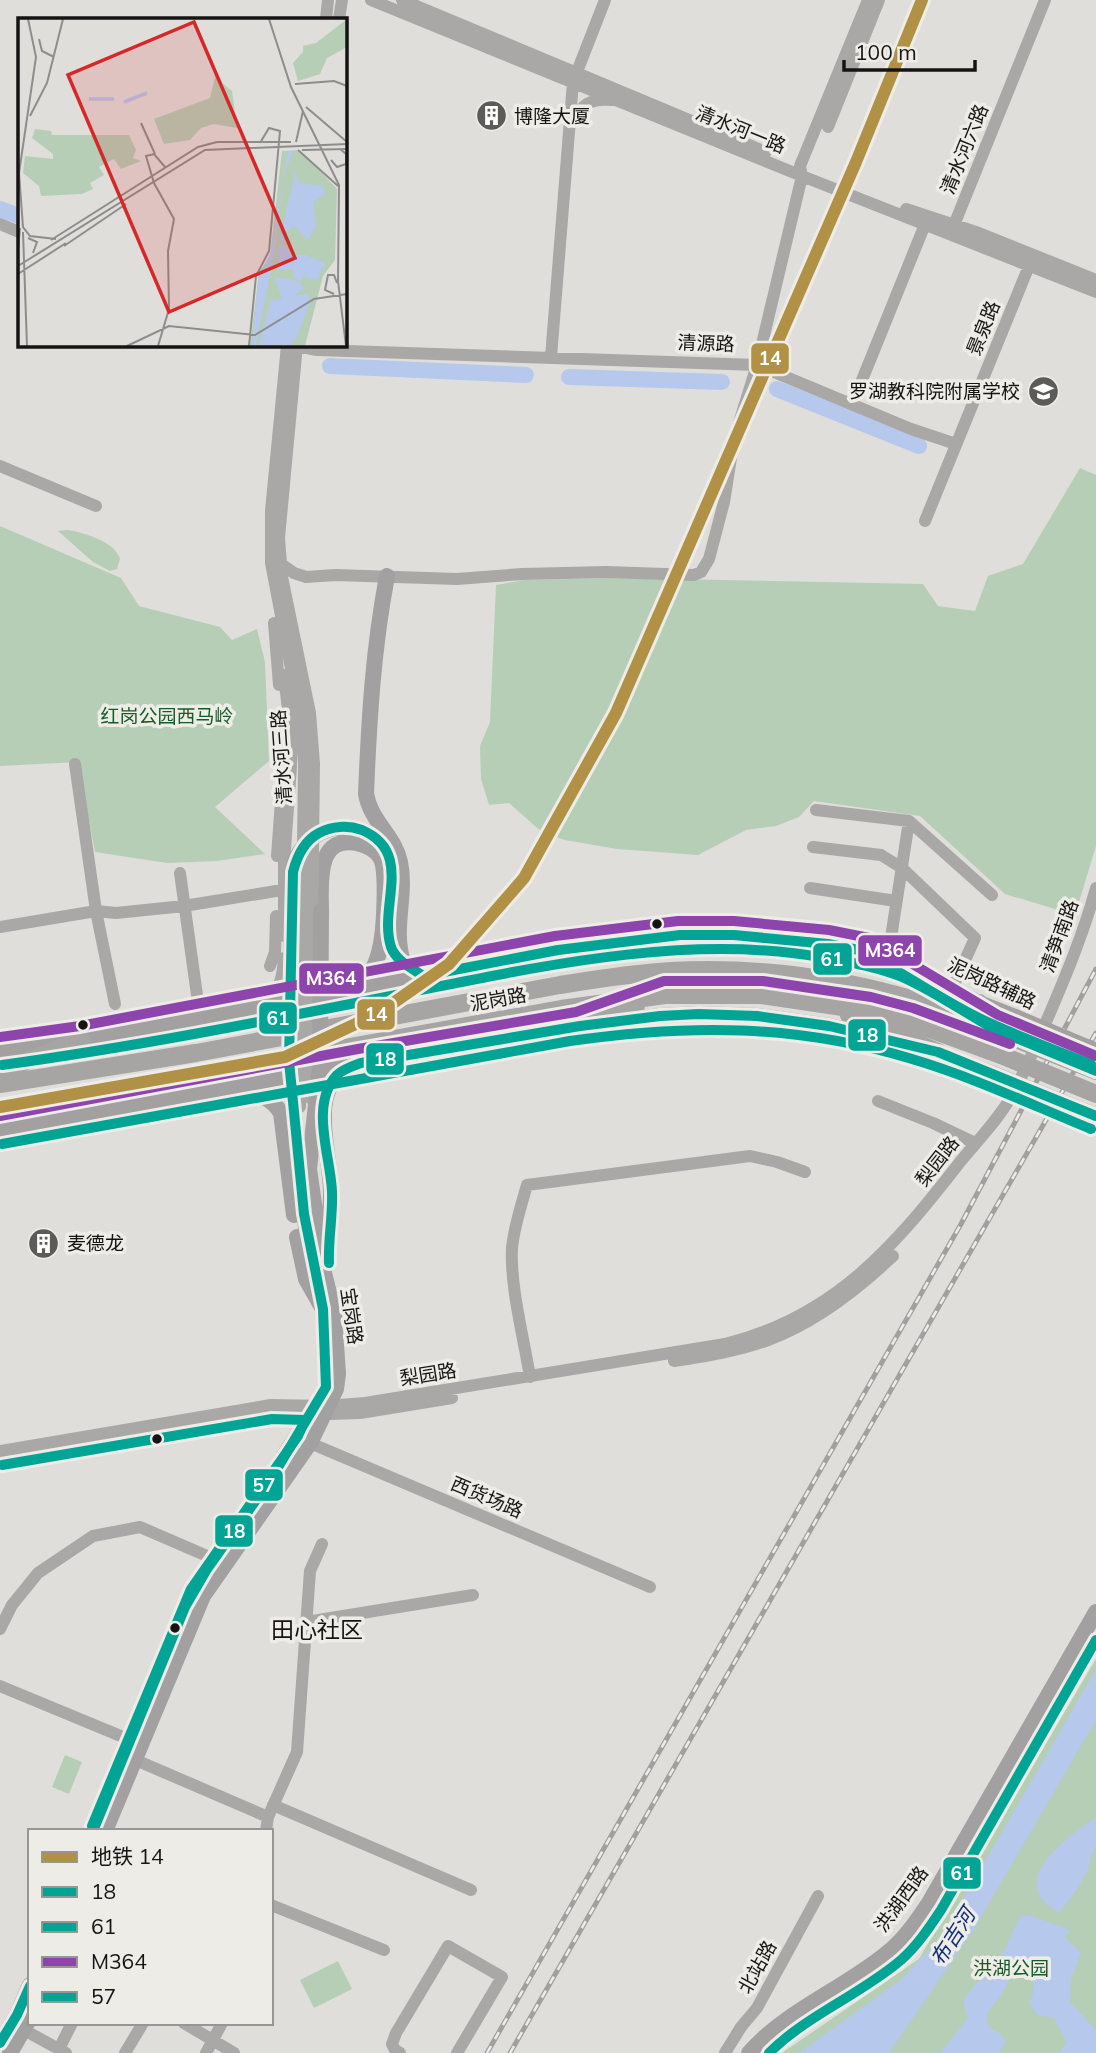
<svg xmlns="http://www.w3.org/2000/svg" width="1096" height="2053" font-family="Mulish,'Noto Sans SC',sans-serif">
	<rect width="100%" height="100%" fill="#e0dedb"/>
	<path fill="#b5ceb5" d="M 1080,468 L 1096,475 L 1096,846 L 1075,915 L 1005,894 L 920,816 L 814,801 L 799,817 L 776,826 L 746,830 L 698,855 L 617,849 L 565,840 L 543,833 L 509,803 L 489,805 L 481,779 L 480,746 L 490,722 L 496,585 L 524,580 L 619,578 L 923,584 L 938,606 L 975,611 L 988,576 L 1023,564 Z
		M 0,526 L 121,578 L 139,606 L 220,627 L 232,640 L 257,629 L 265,662 L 269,761 L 215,807 L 265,854 L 217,861 L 167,863 L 95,852 L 78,762 L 0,766 Z
		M 67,530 C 83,532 116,542 120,559 L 117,569 L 110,571 L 93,562 L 58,531 Z
		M 1096,1659 L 1096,2053 L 782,2053 L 919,1959 Z
		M 65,1755 L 82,1762 L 69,1794 L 52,1787 Z
		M 338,1961 L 352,1989 L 314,2008 L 300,1980 Z"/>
	<path fill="#b6c8ec" d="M 1096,1669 L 1096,1720 L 974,1929 L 889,2053 L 799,2053 L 902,1979 L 942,1936 Z
		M 1096,1817 L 1096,1846 L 1090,1858 L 1089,1867 L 1078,1888 L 1059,1913 C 1050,1907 1039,1900 1037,1888 C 1032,1860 1077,1831 1096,1817 Z
		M 1021,1916 L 1033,1916 L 1070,1930 L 1065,1937 L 1081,1953 L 1071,1979 L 1070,2002 L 1096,2030 L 1096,2053 L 1058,2053 L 1067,2043 L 1054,2018 L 1038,2015 L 1029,2003 L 1033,1993 L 1034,1979 L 1025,1974 L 1015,1974 C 1008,1980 1006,1986 1002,1994 C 994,2007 985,2007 988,2026 L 1002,2035 L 1006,2042 L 999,2053 L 940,2053 L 968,2018 L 963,2002 C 970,1987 984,1977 995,1965 C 1007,1951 1011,1931 1021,1916 Z"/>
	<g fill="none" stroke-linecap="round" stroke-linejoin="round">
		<path stroke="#b6c8ec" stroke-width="16" d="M 0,209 L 19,216
			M 330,366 L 526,375
			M 569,377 L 722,382
			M 777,389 L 919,446"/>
		<path stroke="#a9a8a7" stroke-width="12" d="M 371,0 L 802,176 L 1096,292
			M 402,0 L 766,152
			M 326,19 L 328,0
			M 339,19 L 342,0
			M 572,123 C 581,104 591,98 612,100
			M 828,127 L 879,0
			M 906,209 L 979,233 L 1096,280
			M 0,224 L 19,232
			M 952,230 L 1045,0
			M 287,345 L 271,511 L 271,563 L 300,716 L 304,764
			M 292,345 L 317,350 L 757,365 L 911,429 L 956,444
			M 297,345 L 279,538 L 282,577 L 310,713 L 314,764
			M 551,357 L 573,82 L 605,0
			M 860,385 L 928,217
			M 0,466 L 96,506
			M 925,521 L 1029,266
			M 271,563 L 281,564 L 294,573 L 306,577 L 335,575 L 457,579 L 522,574 L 607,572 L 694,575 L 701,572 L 709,559 L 724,502 L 734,439 L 757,365 L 802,176 L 800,166 L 868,0
			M 274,623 L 279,685
			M 284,675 L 291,736 L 291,767 L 284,862 L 284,936
			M 75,764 L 96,911 L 115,1004
			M 816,810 L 909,821 L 992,895
			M 813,847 L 881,855 L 902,868 L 975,938 L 952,989
			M 277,856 L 282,787
			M 180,873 L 197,995
			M 810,888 L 896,901
			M 0,927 L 96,911 L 116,913 L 184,906 L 276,891
			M 888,957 L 909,821
			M 270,966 L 275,952 L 276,916
			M 261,1005 C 279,995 283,977 284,958
			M 878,1101 L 933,1123 L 975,1143
			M 674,1361 C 706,1356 738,1351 768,1340 C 815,1323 857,1290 893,1256
			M 530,1377 C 524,1339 510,1287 512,1248 C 514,1227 521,1206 527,1185 L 750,1156 L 777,1162 L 805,1172
			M 310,1443 L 650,1587
			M 0,1451 L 271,1405 L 327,1406 L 365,1403 L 725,1344 C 834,1317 894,1247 960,1162 C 977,1141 999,1119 1012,1095 C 1025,1072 1035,1047 1046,1022 C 1065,978 1083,935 1096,888
			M 0,1461 L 268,1416 L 360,1413 L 452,1398
			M 306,1622 L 473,1595
			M 0,1629 L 12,1605 L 38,1573 L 93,1536 L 140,1527 L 214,1559
			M 0,1686 L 140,1744
			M 124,1755 L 268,1817
			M 273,1805 L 471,1890
			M 266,1831 L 268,1817 L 297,1752 L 310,1571 L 322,1544
			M 271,1905 L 384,1950
			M 184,2023 L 234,2053
			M 24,2030 L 66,2053
			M 59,2049 L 72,2023
			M 125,2053 L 143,2023
			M 206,2053 L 222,2023
			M 400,2053 L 395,2050 L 392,2044 L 396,2033 L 448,1946 L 502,1977 L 457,2053
			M 725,2053 L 741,2027 L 757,2008 L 818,1896"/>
		<path stroke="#a2a0a0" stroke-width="16" d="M 387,576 C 373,650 369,720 366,794 C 371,822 395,836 400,862 C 407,895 392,930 403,961
			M 321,911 C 321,885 315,835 357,843 C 365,845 375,849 380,857 C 388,869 384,932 380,948 C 377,963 369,981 355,987
			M 292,919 C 292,900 289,877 296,859 C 313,820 367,815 387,853
			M 927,1049 L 993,1074
			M 0,1051 L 82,1040 L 558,950 L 680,935 L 734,935 L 784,939 L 828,944 L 888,957 L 979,1003 L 1015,1017
			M 236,1091 C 255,1093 270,1095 281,1113 L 294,1215
			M 0,1130 L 361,1063 L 580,1026 L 660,1016 L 699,1014 L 757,1016 L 829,1026 L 895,1041
			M 302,1195 L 308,1244 L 314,1266
			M 297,1237 L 306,1279 L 323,1309
			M 328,1248 C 328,1230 331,1212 331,1194 C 332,1156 305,1089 349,1068
			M 252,1506 L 321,1398
			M 193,1593 L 220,1550
			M 105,1831 L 203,1596 L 310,1443 L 336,1389 L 338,1374 L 334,1313 L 324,1273 L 309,1169
			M 966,1860 L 1004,1795
			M 916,1940 L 931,1921 L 945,1898
			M 0,2043 L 17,2015 L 30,1985
			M 10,2053 L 30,2018
			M 749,2053 C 789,2008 847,1988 892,1949 C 907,1936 918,1919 929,1903 L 1096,1612"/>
		<path stroke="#a7a5a4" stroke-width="18" d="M 864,951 L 955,1007
			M 979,1003 L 1003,1030
			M 849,1015 L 938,1052
			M 580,1026 L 636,1006
			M 0,1071 L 82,1040
			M 0,1084 L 196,1053 L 560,985 C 597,979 634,973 671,971 C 786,965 904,987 1008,1036
			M 0,1110 L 561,1009 L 665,995 L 761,995 L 869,1011 L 908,1021 L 1001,1055"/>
		<defs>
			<path id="rail" d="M 487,2053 L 961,1224 L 1096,969
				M 510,2053 L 1096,1033"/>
		</defs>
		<use href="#rail" stroke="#a1a09f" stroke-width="5"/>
		<use href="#rail" stroke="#eeece7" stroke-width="2.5" stroke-dasharray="8" stroke-linecap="butt"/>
		<path stroke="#a9a8a7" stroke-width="12" d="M 310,1098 L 314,764
			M 300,1107 L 304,764"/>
		<path stroke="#a2a0a0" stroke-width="16" d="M 292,919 L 289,1061 L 299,1169
			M 1015,1017 L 1096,1051
			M 993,1074 L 1096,1116
			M 309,1169 L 320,1067 L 321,911"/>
		<path stroke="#a7a5a4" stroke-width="18" d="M 1008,1036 L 1096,1071
			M 1001,1055 L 1096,1094"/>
		<defs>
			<path id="bus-1" d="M 329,1263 C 328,1239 333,1216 332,1192 C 331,1157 309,1105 337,1075 C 343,1069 353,1066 361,1063 L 580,1026 L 660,1016 L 699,1014 L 757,1016 L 829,1026 L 938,1052 L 1096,1116
				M 93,1831 L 185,1607 L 207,1569 L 271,1479 L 326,1387 L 323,1309 L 304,1214 L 289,1061 L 293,872 C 297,856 304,841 319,833 C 332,826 348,825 362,830 C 415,853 378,906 391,947 C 396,961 412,968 423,976 L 558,950 L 680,935 L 734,935 L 828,944 L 864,951 L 992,1028 L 1096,1071
				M 0,2043 L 17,2015 L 30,1986"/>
			<path id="bus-2" d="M 2,1065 C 134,1047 265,1021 396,995 C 533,968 686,932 825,958 C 851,962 878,967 902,977 C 929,989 954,1006 981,1019 C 1017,1036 1054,1050 1091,1064
				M 2,1144 L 570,1041 C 689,1024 795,1024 912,1059 C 973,1077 1032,1105 1091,1129
				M 769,2053 C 807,2015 860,1995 901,1960 C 917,1946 929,1928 941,1910 L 1096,1640"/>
			<path id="bus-3" d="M 0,1037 L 80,1026 L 555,936 L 678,921 L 734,921 L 829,930 L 869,938 L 998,1015 L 1096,1056
				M 0,1116 L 358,1049 L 576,1012 L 664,981 L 763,981 L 871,997 L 913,1008 L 1010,1044"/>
			<path id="bus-4" d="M 2,1465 L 272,1419 L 305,1420 L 298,1436 L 191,1589 L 92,1826"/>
		</defs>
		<use href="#bus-1" stroke="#eeece7" stroke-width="16"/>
		<use href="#bus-2" stroke="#eeece7" stroke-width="16"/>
		<use href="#bus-3" stroke="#eeece7" stroke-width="16"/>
		<use href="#bus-4" stroke="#eeece7" stroke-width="16"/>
		<use href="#bus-1" stroke="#02a595" stroke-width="10"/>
		<use href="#bus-2" stroke="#02a595" stroke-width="10"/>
		<use href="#bus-3" stroke="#8e44ad" stroke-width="10"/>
		<use href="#bus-4" stroke="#02a595" stroke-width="10"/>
		<defs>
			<path id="metro-1" d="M 0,1107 L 285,1057 L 379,1013 L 449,964 L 524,878 L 616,713 L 856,162 L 922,0"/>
		</defs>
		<use href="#metro-1" stroke="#eeece7" stroke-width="18"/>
		<use href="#metro-1" stroke="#b09146" stroke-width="12"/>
	</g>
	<defs>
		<symbol id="building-disc" viewBox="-11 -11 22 22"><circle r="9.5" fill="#5c5b59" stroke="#eeece7"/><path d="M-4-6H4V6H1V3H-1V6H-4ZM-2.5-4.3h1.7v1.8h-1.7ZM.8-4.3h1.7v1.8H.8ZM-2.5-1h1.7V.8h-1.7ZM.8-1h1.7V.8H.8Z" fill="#fff"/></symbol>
		<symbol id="school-disc" viewBox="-11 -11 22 22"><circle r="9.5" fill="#5c5b59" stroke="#eeece7"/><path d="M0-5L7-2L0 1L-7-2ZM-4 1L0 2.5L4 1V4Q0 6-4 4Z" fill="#fff"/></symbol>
	</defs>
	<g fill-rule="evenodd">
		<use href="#building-disc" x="474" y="98" width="35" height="35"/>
		<use href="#school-disc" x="1026" y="374" width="35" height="35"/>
		<use href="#building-disc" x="26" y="1226" width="35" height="35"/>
	</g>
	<g fill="#151413" stroke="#eeece7" stroke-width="2.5">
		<circle cx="657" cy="924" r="6"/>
		<circle cx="83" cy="1025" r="6"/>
		<circle cx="157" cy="1439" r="6"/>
		<circle cx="175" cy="1628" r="6"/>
	</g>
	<g text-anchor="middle" stroke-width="7" stroke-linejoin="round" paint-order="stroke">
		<g font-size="19" fill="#151413" stroke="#eeece7" text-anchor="start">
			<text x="514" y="123">博隆大厦</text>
			<text x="1020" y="398" text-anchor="end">罗湖教科院附属学校</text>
			<text x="67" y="1250">麦德龙</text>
		</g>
		<g font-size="19" fill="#151413" stroke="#eeece7">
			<text transform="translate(741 129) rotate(22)" y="7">清水河一路</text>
			<text transform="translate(964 149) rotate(-68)" y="7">清水河六路</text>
			<text transform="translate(983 328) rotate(-68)" y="7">景泉路</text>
			<text transform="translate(706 343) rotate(2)" y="7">清源路</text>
			<text transform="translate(281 757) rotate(-94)" y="7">清水河三路</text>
			<text transform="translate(1059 936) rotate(-70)" y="7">清笋南路</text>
			<text transform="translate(992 983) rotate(25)" y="7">泥岗路辅路</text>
			<text transform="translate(498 999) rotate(-10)" y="7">泥岗路</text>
			<text transform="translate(937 1161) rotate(-52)" y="7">梨园路</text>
			<text transform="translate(352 1316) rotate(82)" y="7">宝岗路</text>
			<text transform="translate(428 1374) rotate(-9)" y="7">梨园路</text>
			<text transform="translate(487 1497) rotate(23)" y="7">西货场路</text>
			<text transform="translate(901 1899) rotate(-54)" y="7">洪湖西路</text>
			<text transform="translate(757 1967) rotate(-61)" y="7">北站路</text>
		</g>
		<g font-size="19" fill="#165a26" stroke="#eeece7">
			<text x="167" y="723">红岗公园西马岭</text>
			<text x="1011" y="1975">洪湖公园</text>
		</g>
		<g font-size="21" font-style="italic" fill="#102e78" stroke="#eeece7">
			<text transform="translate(953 1937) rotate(-57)" y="7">布吉河</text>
		</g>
		<g font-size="23" fill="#151413" stroke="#eeece7">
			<text x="317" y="1638">田心社区</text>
		</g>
	</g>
	<g transform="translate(18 18)">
		<rect width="329" height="329" fill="#e0dedb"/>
		<path d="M 329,1 L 329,29 L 309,40 L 302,56 L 280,63 L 275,45 L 285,34 L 285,28 L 298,25 ZM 197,59 L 214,73 L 219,110 L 196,106 L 183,110 L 172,122 L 146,126 L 136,101 L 192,80 ZM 17,111 L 33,113 L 34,117 L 111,117 L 118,132 L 115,140 L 123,143 L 103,151 L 96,141 L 81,149 L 86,157 L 72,165 L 75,171 L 64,176 L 23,178 L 21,168 L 5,155 L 7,138 L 35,141 L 35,136 L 14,120 ZM 282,132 L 319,171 L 317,242 L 305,258 L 287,328 L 232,328 L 241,255 L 252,238 L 264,133 Z" fill="#b5ceb5"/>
		<path d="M 270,133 L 275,133 L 266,158 L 257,232 L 238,328 L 234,328 L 240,261 L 253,234 ZM 278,150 L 280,165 L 305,168 L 307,175 L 295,185 L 298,209 L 290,222 L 276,208 L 267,216 L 266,226 L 262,221 ZM 266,227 L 275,237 L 288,237 L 307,245 L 299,262 L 286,258 L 282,264 L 275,258 L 276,251 L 260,251 L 261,228 ZM 256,259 L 277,262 L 286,269 L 277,277 L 291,276 L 292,285 L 277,323 L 270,328 L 241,328 L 252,283 L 264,280 Z" fill="#b6c8ec"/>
		<path fill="none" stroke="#b6c8ec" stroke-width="3.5" d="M 71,81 L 96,81M 106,84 L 129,75"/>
		<path fill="none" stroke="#8f8d8b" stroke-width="2" d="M 10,1 L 18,39 L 1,155 L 5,209 L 12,218 L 38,221M 251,1 L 273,69 L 321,167 L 320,263 L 328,328M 21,21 L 24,33 L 36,39M 277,66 L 316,63 L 329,68M 288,89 L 329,124M 12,98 L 29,65 L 45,1M 123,105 L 137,136M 278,124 L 285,93M 280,132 L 320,168M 284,132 L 329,131M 313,142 L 319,149 L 328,146 L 328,136 L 322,131M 5,214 L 9,328M 10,220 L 19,224 L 15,235M 33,222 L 180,129 L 199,124 L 273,124M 46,228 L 108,186M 0,232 L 2,210M 0,248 L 187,132 L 329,126M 0,256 L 48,225M 316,276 L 307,272 L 310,257 L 316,257 L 319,265M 109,328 L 151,308 L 237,317 L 296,281 L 329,276M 140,328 L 151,291 L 150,233 L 156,201 L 136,165 L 128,138 L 136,136 L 147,149M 231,328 L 238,258 L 251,233 L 262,113 L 251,110 L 242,125"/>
		<path fill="#d62828" fill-opacity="0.15" stroke="#d62828" stroke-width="3.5" d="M 176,4 L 277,240 L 151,294 L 50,57 Z"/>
		<rect width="329" height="329" fill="none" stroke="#151413" stroke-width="3.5"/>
	</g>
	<g stroke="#eeece7" stroke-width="2.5">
		<rect x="750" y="342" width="40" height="33" rx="7" fill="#b09146"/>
		<rect x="857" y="934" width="66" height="33" rx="7" fill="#8e44ad"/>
		<rect x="812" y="942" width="41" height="34" rx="7" fill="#02a595"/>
		<rect x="298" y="962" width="67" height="33" rx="7" fill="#8e44ad"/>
		<rect x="356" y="998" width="40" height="33" rx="7" fill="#b09146"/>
		<rect x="258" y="1001" width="40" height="34" rx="7" fill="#02a595"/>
		<rect x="847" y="1018" width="40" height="34" rx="7" fill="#02a595"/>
		<rect x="365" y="1042" width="40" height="34" rx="7" fill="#02a595"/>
		<rect x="244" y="1468" width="40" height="34" rx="7" fill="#02a595"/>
		<rect x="214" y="1514" width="40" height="34" rx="7" fill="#02a595"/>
		<rect x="942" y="1856" width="40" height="34" rx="7" fill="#02a595"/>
	</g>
	<g font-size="19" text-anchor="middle" font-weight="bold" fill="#fff">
		<text x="770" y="365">14</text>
		<text x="890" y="957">M364</text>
		<text x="832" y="966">61</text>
		<text x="331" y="985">M364</text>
		<text x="376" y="1021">14</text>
		<text x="278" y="1025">61</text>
		<text x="867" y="1042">18</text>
		<text x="385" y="1066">18</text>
		<text x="264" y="1492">57</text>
		<text x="234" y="1538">18</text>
		<text x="962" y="1880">61</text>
	</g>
	<rect x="28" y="1829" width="245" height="196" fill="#eeece7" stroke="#979692" stroke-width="2"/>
	<rect x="42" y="1852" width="35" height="10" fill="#b09146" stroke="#979692" stroke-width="2"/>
	<text x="91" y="1864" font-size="21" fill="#151413">地铁 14</text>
	<rect x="42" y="1887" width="35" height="10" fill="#02a595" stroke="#979692" stroke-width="2"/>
	<text x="91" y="1899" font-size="21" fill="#151413">18</text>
	<rect x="42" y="1922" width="35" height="10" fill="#02a595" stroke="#979692" stroke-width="2"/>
	<text x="91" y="1934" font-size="21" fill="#151413">61</text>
	<rect x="42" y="1957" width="35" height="10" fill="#8e44ad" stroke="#979692" stroke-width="2"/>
	<text x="91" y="1969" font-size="21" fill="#151413">M364</text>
	<rect x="42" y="1992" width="35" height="10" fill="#02a595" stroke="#979692" stroke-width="2"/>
	<text x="91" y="2004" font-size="21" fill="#151413">57</text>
	<path d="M844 60v10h131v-10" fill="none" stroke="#151413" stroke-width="3.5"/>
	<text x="855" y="60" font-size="21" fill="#151413" stroke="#eeece7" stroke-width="5" paint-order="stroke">100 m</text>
</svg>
